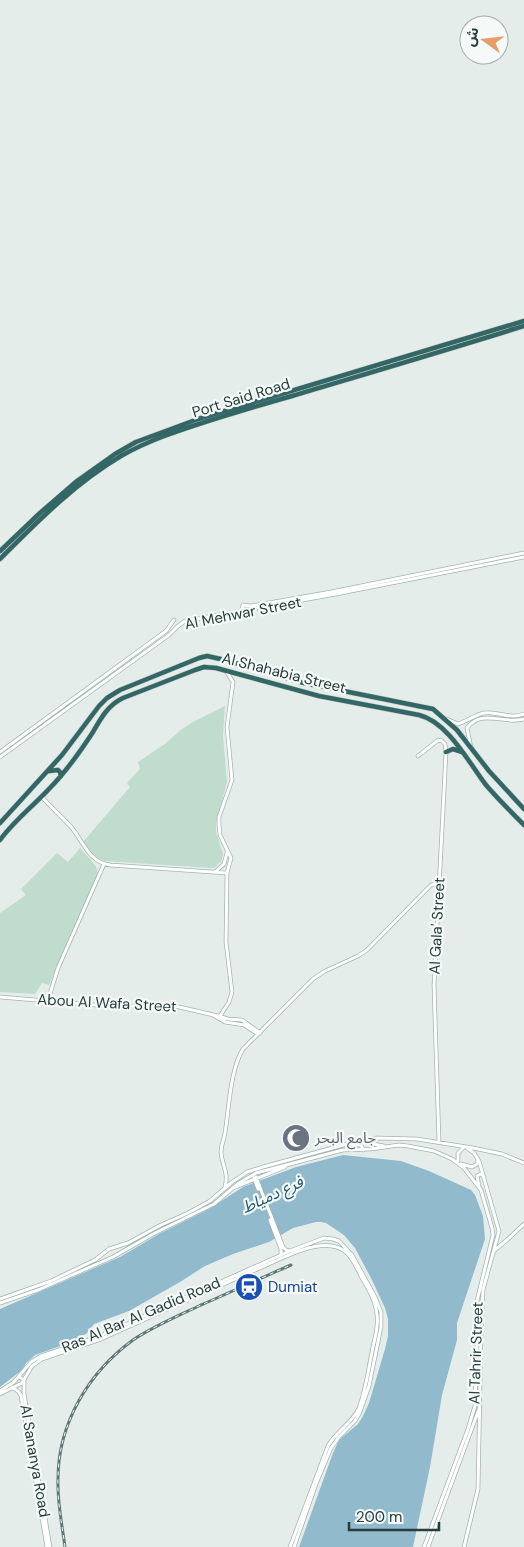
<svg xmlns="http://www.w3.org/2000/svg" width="524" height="1547" font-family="'DM Sans','Noto Sans Arabic',sans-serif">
	<rect width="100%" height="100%" fill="#e4edea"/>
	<path fill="#bfdccc" d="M 225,706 L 223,736 L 227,782 L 216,823 L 216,832 L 223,854 L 221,863 L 220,862 L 214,868 L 211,868 L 105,861 L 97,858 L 83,842 L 130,787 L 127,783 L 140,769 L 138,762 L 165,744 L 182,729 L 193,722 Z
		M 80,848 L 96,866 L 98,874 L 49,985 L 42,983 L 35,994 L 0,992 L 0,913 L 26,895 L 21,889 L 57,853 L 68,862 Z"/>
	<path fill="#91bacd" d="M 343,1155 L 401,1161 L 429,1171 L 471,1190 L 475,1195 L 483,1216 L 485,1239 L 457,1323 L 457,1340 L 442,1395 L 430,1467 L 413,1547 L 299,1547 L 333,1453 L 339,1440 L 358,1424 L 363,1416 L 369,1403 L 385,1349 L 388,1336 L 388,1319 L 385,1308 L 372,1280 L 355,1248 L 344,1235 L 326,1223 L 321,1222 L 316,1222 L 293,1228 L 269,1242 L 233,1254 L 205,1266 L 180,1282 L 129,1311 L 94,1324 L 87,1333 L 77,1340 L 35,1355 L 26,1363 L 22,1370 L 0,1387 L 0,1309 L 120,1257 L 159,1234 L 209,1209 L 243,1187 L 296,1167 Z"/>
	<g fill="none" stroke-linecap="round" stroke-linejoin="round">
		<defs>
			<path id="secondary" d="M 241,612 L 243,605 L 251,606 L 331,592 L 524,553
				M 447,719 L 458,724 C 467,721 475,715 484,713 C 499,711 510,720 524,714
				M 471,748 L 467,728 C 482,708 505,725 524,719
				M 0,752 L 166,631 L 174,620
				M 418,756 L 437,741 L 441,740 L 445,744 L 446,752 L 434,985 L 439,1142
				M 0,757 L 169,635 L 178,626 L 185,621 L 336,594 L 524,557
				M 42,797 C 51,807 62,817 72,828 C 84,843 89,862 110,865 L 227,873
				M 215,872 L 224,864 L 227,853
				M 0,997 L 107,1006 L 175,1006 L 218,1016 L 228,1019 L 242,1020 L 260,1033
				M 48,1000 L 58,968 L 104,864
				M 213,1015 L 225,1022 L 244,1025 L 258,1034
				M 220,1016 L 229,1002 L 232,992 L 226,942 L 227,873 L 231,858 L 220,835 L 219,825 L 219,817 L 232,780 L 227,727 L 233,682 L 226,671
				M 371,1139 L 373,1144 L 384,1146
				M 350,1145 L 361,1145 L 363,1150
				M 458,1161 L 458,1153 L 464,1147
				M 461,1164 L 472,1167 L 477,1164 L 478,1160
				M 256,1177 L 283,1247 L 286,1250 L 289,1251
				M 254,1178 L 258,1189
				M 479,1186 L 477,1176 L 481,1174 L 484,1177
				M 225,1187 C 229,1172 222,1166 221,1152 C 221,1145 224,1140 225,1133 C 229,1109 230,1070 243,1049 L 313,979 L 325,971 L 358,956 L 367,950 L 431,885 L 439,883
				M 233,1188 L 285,1167
				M 270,1220 L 281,1249 L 281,1254
				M 495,1250 L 508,1239 L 524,1224
				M 0,1299 L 51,1281 L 95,1260 L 109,1249 L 128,1243 L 161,1225 L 188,1213 L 210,1201 L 231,1183 L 247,1172 L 263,1167 L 347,1144 L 377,1138 L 417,1139 L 473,1148 L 502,1154 L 524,1163
				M 0,1303 L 38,1290 L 113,1257 L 155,1233 L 214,1204 L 239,1183 L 256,1173 L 343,1150 L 371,1149 L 399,1145 L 408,1146 L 434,1151 L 452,1159 L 464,1168 L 481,1190 L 492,1228 L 493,1235 L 476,1305 L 478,1316 L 475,1406 L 468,1429 L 424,1547
				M 19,1377 L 24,1380 L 24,1394 L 50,1547
				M 12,1387 L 19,1392 L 21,1396 L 47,1547
				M 0,1391 L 14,1382 L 31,1362 L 41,1356 L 100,1336 L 290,1251 L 324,1238 L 333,1239 L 339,1241 L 352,1255 L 375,1297 L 381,1312 L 381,1327 L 369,1386 L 360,1412 L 355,1421 L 339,1437 L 331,1448 L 316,1484 L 294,1547
				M 0,1394 L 22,1383 L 32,1366 L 42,1359 L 101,1339 L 282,1258 C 300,1250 330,1237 347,1253 C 353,1259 357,1268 361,1276 C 368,1288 376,1301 377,1315 C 379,1327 374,1340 372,1352 C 368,1371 366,1390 359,1408 C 352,1424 336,1431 328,1446 L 290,1547
				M 428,1547 L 479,1409
				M 464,1547 L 478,1489 L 481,1334 L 483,1290 L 499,1231 L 479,1161 L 474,1153 L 467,1148"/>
			<path id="highway" d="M 0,551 L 40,513 L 77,481 L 115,454 L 136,442 L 198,419 L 524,321
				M 0,559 C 37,522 75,483 121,456 C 147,441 177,431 205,422 C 234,413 263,404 292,396 C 369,373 447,350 524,326
				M 446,752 L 453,749 L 462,752
				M 49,771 L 58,770 L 60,772 L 61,776
				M 0,823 L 62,755 L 99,706 L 107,698 L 120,690 L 199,658 L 207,656 L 225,660 L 304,683 L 433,709 L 457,730 L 489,771 L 524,809
				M 0,840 C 14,821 32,807 48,790 C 65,773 80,752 93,732 C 101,718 108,705 123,698 L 195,670 L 204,667 L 216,668 L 319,696 L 419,715 C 448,722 469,763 486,785 C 498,799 511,812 524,825"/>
		</defs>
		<use href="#secondary" stroke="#a0b5b1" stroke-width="4.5"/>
		<use href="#highway" stroke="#c2c9c8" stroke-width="5.5"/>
		<use href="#secondary" stroke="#fff" stroke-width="3"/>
		<use href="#highway" stroke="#336765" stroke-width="4.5"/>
		<defs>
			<path id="rail" d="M 65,1547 C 62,1524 57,1502 58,1479 C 58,1423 89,1372 133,1340 C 154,1326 178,1316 201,1305 C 231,1292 261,1278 291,1265"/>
		</defs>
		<use href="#rail" stroke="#607876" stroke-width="3"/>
		<use href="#rail" stroke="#f5f9f8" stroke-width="1" stroke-dasharray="4" stroke-linecap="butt"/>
	</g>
	<defs>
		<symbol id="mosque-disc" viewBox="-11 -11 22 22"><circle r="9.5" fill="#6b7280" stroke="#f5f9f8"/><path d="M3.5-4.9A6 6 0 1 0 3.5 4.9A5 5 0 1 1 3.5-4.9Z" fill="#fff"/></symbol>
		<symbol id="station-disc" viewBox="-11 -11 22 22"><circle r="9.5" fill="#1a4fb4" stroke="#f5f9f8"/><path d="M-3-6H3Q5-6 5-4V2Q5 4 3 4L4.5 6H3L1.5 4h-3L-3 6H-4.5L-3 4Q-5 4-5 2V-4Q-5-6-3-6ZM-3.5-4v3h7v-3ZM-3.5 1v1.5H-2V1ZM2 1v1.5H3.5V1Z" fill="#fff"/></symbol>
	</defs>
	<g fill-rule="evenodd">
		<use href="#mosque-disc" x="280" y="1122" width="32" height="32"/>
		<use href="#station-disc" x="233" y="1271" width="32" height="32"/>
	</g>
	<g text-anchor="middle" stroke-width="4.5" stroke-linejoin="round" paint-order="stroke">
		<g font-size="15" fill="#253d3b" stroke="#f5f9f8">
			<text transform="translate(241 398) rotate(-17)" y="5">Port Said Road</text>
			<text transform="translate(243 613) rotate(-11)" y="5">Al Mehwar Street</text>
			<text transform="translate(284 673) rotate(14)" y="5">Al Shahabia Street</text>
			<text transform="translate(437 926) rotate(-87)" y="5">Al Gala' Street</text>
			<text transform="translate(107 1003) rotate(3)" y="5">Abou Al Wafa Street</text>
			<text transform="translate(141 1315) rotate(-23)" y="5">Ras Al Bar Al Gadid Road</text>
			<text transform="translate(476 1353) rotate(-88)" y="5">Al Tahrir Street</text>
			<text transform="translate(35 1461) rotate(80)" y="5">Al Sananya Road</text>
		</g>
		<g font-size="15" fill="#5b616d" stroke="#f5f9f8" text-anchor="start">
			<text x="315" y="1143">جامع البحر</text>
		</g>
		<g font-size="15" fill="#164399" stroke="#f5f9f8" text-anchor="start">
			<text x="268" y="1292">Dumiat</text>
		</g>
		<g font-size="16" font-style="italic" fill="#235a75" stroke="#f5f9f8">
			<text transform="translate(272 1194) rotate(-25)" y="6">فرع دمياط</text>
		</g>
	</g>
	<g transform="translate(484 40) rotate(285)"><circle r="24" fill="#f5f9f8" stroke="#a2aeac"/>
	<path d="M0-4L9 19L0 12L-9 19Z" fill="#e89c67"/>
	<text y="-8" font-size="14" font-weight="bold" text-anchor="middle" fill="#253d3b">ش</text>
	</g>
	<path d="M349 1522v8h90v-8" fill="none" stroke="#253d3b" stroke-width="2.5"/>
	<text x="356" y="1522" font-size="15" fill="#253d3b" stroke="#f5f9f8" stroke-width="4" paint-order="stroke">200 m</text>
</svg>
